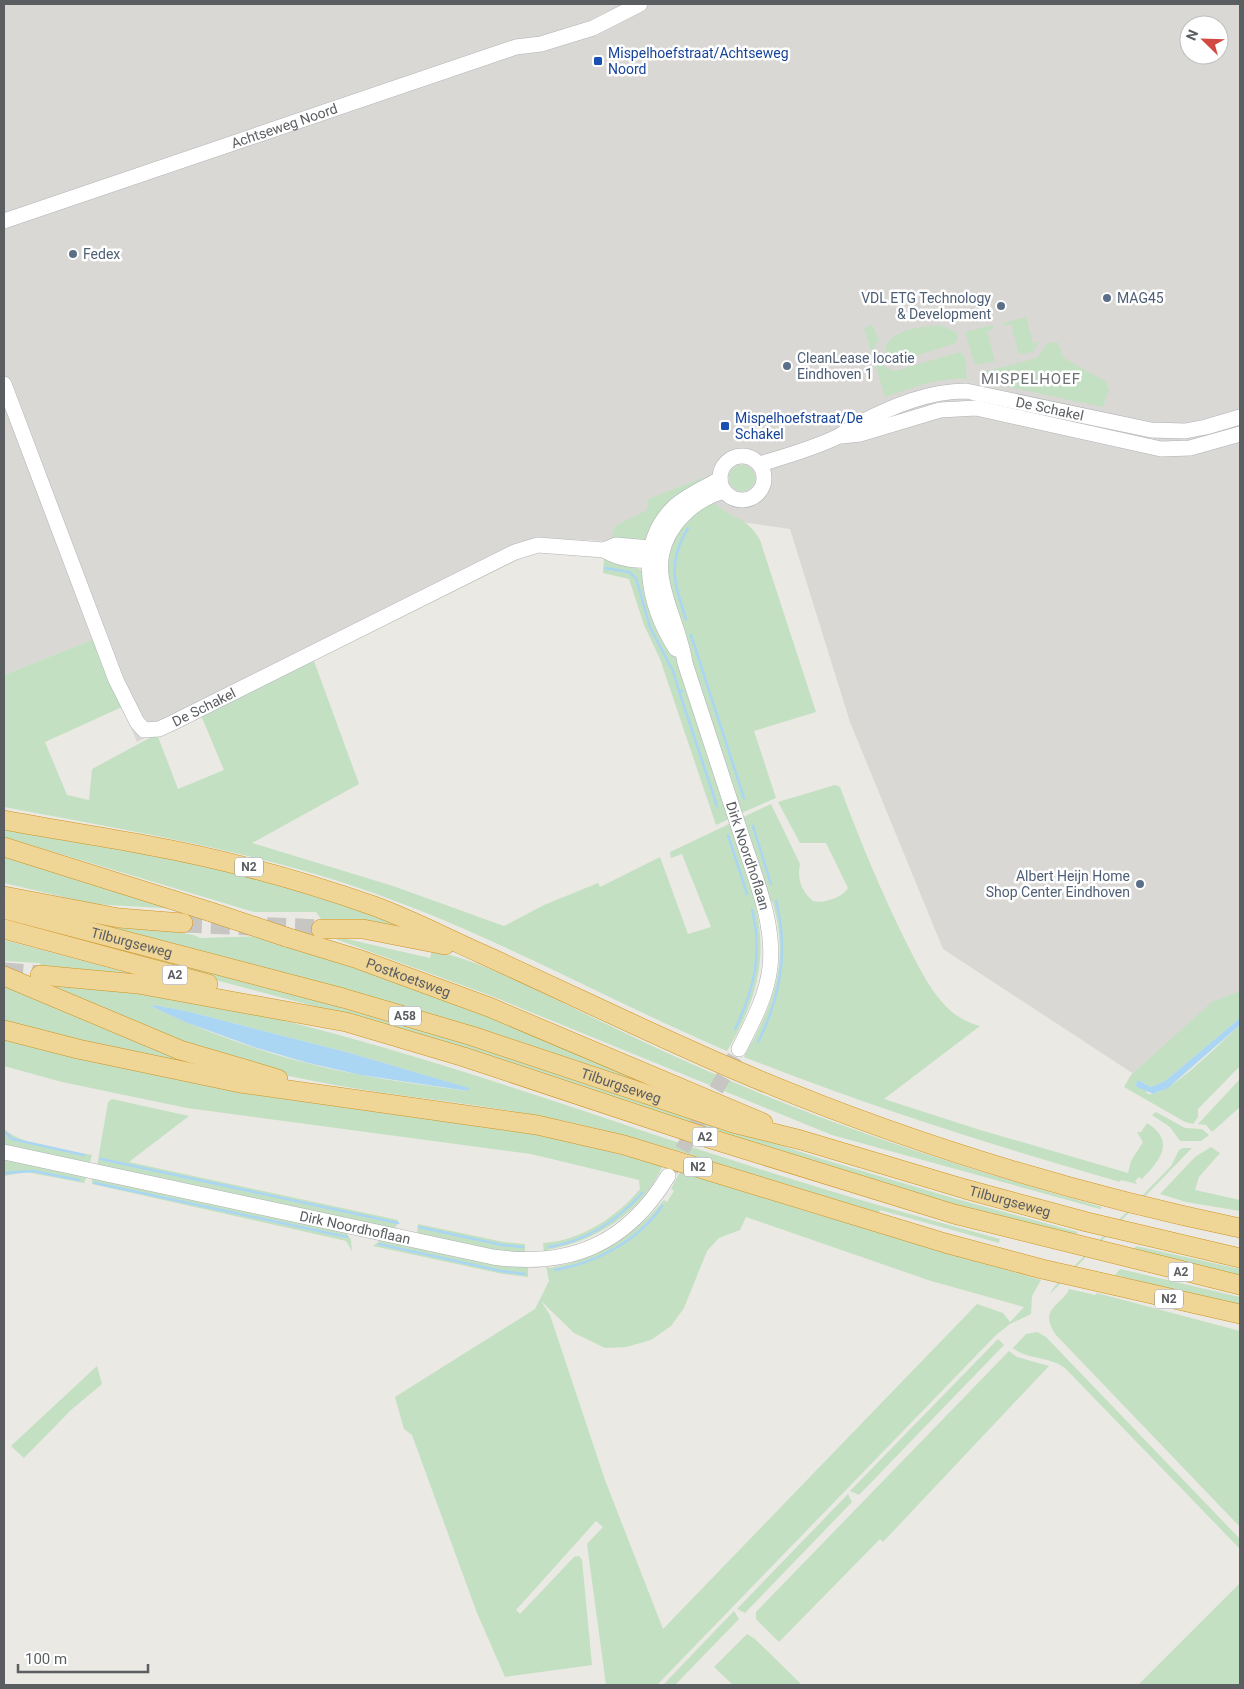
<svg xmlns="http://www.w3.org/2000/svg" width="1244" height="1689" font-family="Roboto,sans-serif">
	<rect width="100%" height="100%" fill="#ebe9e3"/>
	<path fill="#dad8d5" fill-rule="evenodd" d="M 4,4 L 1240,4 L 1240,999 L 1146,1082 L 943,949 L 850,722 L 790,529 L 728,520 L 670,544 L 542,538 L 515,544 L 474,568 L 137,742 L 94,639 L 4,675 ZM 1189,25 L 1219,25 L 1219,55 L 1189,55 Z"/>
	<path fill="#c3e0c2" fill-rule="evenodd" d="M 1026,317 L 1033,343 L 1039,342 L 1033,352 L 1019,354 L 1011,324 L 1004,326 L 1003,323 Z
		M 872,325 L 879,340 C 866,353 882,368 895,371 L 960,352 L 965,357 L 967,379 C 937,377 913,388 885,397 L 864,328 Z
		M 940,325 L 956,332 L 958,337 L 956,343 L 896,362 L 886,353 L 886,345 C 899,327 920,328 940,325 Z
		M 993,325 L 994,329 L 987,331 L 995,361 L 979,365 L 974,362 L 965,332 Z
		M 1057,342 L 1064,358 L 1106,382 L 1109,390 L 1103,407 L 980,381 L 980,377 L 983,372 L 1037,358 L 1048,343 Z
		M729 478a13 13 0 1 1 26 0a13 13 0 1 1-26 0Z
		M 705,477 L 705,484 L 646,540 L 641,543 L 614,540 L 612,537 L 615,526 L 647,510 L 648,499 Z
		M 711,498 C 727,520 745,513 760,540 L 816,712 L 754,731 L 776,798 L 739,814 L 665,582 L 673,533 Z
		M 604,559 L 631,563 L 643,572 L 680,664 L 730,816 L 727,820 L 716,825 L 660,659 L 644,625 L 629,579 L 603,573 Z
		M 94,639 L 122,707 L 45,742 L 67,795 L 89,800 L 92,769 L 157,734 L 178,789 L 224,770 L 200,713 L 314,661 L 359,784 L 252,843 L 393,886 L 504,926 L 544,905 L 598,883 L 600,887 L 660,857 L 688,934 L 711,927 L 682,854 L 671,858 L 670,852 L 729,824 L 733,825 C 761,917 780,962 727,1051 C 610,1001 499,938 379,895 C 257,851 130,831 4,807 L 4,675 Z
		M 835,785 L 840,787 C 860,841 882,894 908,946 C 918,965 927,985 942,1002 C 952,1014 965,1022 980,1026 L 884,1099 L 977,1129 L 1128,1173 L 1131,1161 L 1143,1142 L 1137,1132 L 1141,1132 L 1147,1123 C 1177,1142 1159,1161 1142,1179 L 1139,1177 L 1135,1181 L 1137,1184 L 1121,1180 L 1120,1182 C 992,1145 867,1106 744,1057 C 773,1004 791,963 772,901 L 769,902 L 741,818 L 771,804 L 800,864 C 797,879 801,891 813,901 C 824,904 843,897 848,888 L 826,843 L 800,843 L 778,802 Z
		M 4,827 L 143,850 L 274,882 L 405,926 L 321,919 L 316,912 L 254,912 L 4,837 Z
		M 4,854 L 178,909 L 93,904 L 4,883 Z
		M 56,913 L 194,935 L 200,938 L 265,936 L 482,1012 L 687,1098 Z
		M 4,915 L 470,1043 L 822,1159 L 960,1200 L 1078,1232 L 1074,1236 L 958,1207 L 340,1013 L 4,924 Z
		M 330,937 L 347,939 L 430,958 L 432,950 C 479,961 522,983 565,1004 C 618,1030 672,1056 726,1079 C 848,1132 975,1171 1102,1207 L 1100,1209 L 832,1135 L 489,995 Z
		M 4,940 L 173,985 L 44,969 L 39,963 L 4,961 Z
		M 4,983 L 295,1087 L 4,1024 Z
		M 48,983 C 120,990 193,999 264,1016 C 451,1060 630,1130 814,1186 C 876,1205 938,1222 1000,1239 L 999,1243 L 880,1210 L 878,1215 C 766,1181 656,1138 540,1116 C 445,1098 347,1093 253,1067 C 182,1047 115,1014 48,983 ZM 154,1005 L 186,1011 L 350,1053 L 468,1088 L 468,1091 C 432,1086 397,1082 362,1075 C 289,1062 217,1038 151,1006 Z
		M 1240,991 L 1240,1018 L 1165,1081 L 1151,1087 L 1138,1080 L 1148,1094 C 1169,1097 1223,1040 1240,1025 L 1240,1066 L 1198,1109 L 1198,1117 L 1193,1124 L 1185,1122 L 1124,1087 L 1131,1075 L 1212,1002 Z
		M 4,1036 L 315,1102 L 536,1134 L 663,1165 C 642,1213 596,1241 547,1250 L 544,1253 L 543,1243 C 580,1241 617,1217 640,1189 L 639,1180 L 531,1154 L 187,1108 L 62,1082 L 4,1066 Z
		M 1240,1079 L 1240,1107 L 1212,1132 L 1206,1125 L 1198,1124 Z
		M 112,1099 L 189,1116 L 129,1162 L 398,1220 L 395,1230 L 97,1166 L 108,1102 Z
		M 1156,1112 L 1185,1128 L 1202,1129 L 1209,1135 L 1201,1141 L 1180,1141 L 1170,1127 L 1152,1115 Z
		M 4,1129 C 23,1146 67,1150 92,1155 L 90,1162 L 88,1164 L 4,1147 Z
		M 1211,1147 L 1220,1153 L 1199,1177 L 1195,1190 L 1240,1200 L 1240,1211 L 1186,1202 L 1160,1194 L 1195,1157 Z
		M 1183,1148 L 1192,1148 L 1049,1295 L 1055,1286 L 1171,1166 L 1179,1150 Z
		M 4,1159 L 87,1176 L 84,1183 L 26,1172 L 4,1176 Z
		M 681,1170 L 803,1210 L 1041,1280 L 1032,1296 L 1031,1314 L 1010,1324 L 996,1335 L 657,1685 L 606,1685 L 587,1544 L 603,1527 L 596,1521 L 516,1610 L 520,1614 L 574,1557 L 579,1556 L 582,1560 L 592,1665 L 505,1677 L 477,1613 L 412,1435 L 404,1429 L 395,1397 L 535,1309 L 549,1281 L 546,1265 L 549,1268 C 597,1259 633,1237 664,1200 L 667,1202 L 674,1191 L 671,1189 ZM 746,1217 L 931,1281 L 1024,1307 L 1010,1322 L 1003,1313 L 977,1304 L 663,1629 L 605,1480 L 550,1315 L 541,1301 L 574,1333 L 605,1348 L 626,1347 L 651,1340 L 671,1326 L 684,1308 L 707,1251 L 719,1238 L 740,1230 Z
		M 92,1177 L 346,1232 L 351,1240 L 352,1251 L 346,1241 L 92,1184 Z
		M 418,1224 L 504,1242 L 525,1244 L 525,1254 L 514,1254 L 417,1235 Z
		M 383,1238 L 528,1266 L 528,1277 L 503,1274 L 373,1246 Z
		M 1136,1246 L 1240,1269 L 1240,1277 L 1133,1251 Z
		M 1120,1269 L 1240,1297 L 1240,1307 L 1115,1275 Z
		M 1069,1289 L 1095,1295 L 1097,1293 L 1240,1331 L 1240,1527 L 1056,1335 C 1037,1308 1063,1305 1069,1289 Z
		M 1037,1332 L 1046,1337 L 1240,1539 L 1240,1549 L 1065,1368 C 1050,1356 1028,1360 1013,1348 L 1026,1334 Z
		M 998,1339 L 1004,1345 L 859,1495 L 850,1491 Z
		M 1009,1351 L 1017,1357 L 1049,1366 L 883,1542 L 880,1539 L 779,1642 L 756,1619 L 756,1612 Z
		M 97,1366 L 102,1384 L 71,1410 L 24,1458 L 11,1446 Z
		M 848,1494 L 852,1502 L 745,1613 L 737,1609 Z
		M 1240,1583 L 1240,1685 L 1138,1685 Z
		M 734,1611 L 739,1619 L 675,1685 L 663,1685 Z
		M 747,1634 L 755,1639 L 802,1685 L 733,1685 L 714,1667 Z"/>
	<path fill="#abd6f3" d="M 154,1005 L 186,1011 L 350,1053 L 469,1088 L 468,1091 L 361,1075 L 308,1063 L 257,1048 L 185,1022 L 151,1006 Z
		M 1240,1018 L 1240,1025 L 1168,1088 L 1153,1094 L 1135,1086 L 1138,1080 L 1151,1087 L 1165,1081 Z"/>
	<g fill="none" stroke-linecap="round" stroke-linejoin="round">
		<path stroke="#abd6f3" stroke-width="2.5" d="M 605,568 L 629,572 L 636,578 L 650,627 L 673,671 L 679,691
			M 686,619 C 674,582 667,563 688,528
			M 691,635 L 744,798
			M 682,691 L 679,691 L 717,806
			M 753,826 L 771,884
			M 728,835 L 747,894
			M 735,1029 C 754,990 763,954 752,910
			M 758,1042 C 781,997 789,951 776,901
			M 4,1131 L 12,1139 L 84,1155
			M 101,1159 L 398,1223
			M 4,1173 L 33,1171 L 79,1180
			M 95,1183 L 347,1237
			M 419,1227 L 502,1245 L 523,1247
			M 379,1244 L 501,1271 L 525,1274
			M 549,1247 C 587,1241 617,1221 642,1193
			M 555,1270 C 596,1263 638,1241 662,1206"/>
		<path stroke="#c7c6c2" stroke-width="15" stroke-dasharray="15 8" stroke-linecap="butt" d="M 671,1170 L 739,1049"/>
		<path stroke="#c7c6c2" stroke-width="19" stroke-dasharray="19 9" stroke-linecap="butt" d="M 183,923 L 321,929
			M 4,972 L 40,975"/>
		<defs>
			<g id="secondary">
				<path id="s1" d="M 4,221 L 516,47 L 541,44 L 593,28 L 640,4"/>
				<path id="s2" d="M 4,384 L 116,680 L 137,722 L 144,730 L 159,729 L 172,723 L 515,552 L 538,545 L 604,550 L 616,545 L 650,548 L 661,556"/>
				<path d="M 842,436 L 860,434 L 940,410 L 976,408 L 1161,449 L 1190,448 L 1240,434"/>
				<circle cx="742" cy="478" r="22"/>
				<path id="s3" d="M 760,464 C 786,456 812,449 837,437 C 845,433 852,427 860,423 C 893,406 929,391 966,391 L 1151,430 L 1185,431 L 1206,427 L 1240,417"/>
				<path id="s4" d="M 724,491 C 686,502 653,539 662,581 C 667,609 681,635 685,663 C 704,721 723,779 742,837 C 755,878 775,923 770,967 C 767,996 752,1023 739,1049"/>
				<path d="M 604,550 C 618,559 641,563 657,558"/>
				<path d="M 676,649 C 649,607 634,546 674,507 C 687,495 704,488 720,479"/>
				<path id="s5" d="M 4,1152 L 493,1257 C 570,1268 627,1244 668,1176"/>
			</g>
			<g id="highway">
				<path d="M 4,820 C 51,829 99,836 146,845 C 224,859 300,880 374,906 C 412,920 446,938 482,954 C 566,992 649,1033 733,1069 C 896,1139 1067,1192 1240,1228"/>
				<path d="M 4,847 L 211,912"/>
				<path d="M 4,896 L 119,918 L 183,923"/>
				<path id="s6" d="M 4,909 L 343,998 L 472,1036 L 733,1123 L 801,1140 L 965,1189 L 1087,1222 L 1240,1258"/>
				<path d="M 4,929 L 208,984"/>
				<path d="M 321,929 L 363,929 L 445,945"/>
				<path id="s7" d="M 286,937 L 358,959 L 489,1007 L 763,1123"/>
				<path d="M 40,975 L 138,984 L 346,1022 L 464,1057 L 708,1138 L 954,1214 L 1240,1285"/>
				<path d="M 4,976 L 180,1050 L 278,1079"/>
				<path d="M 4,1030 L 78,1049 L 240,1083 L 537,1125 L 624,1145 L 945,1243 L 1042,1269 L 1240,1314"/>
			</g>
		</defs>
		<use href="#secondary" stroke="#afb2b6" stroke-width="16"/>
		<use href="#highway" stroke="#d1931d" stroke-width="20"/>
		<use href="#secondary" stroke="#fff" stroke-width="15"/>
		<use href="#highway" stroke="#efd596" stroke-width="19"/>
		<defs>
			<path id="highway-bridge" d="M 211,912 L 286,937"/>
		</defs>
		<use href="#highway-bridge" stroke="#d1931d" stroke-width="20" stroke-linecap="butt"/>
		<use href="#highway-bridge" stroke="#efd596" stroke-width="19"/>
	</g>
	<g fill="#1a4fb4" stroke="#fff" stroke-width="2">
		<rect x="593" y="56" width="10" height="10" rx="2.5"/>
		<rect x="720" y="421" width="10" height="10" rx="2.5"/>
	</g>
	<g fill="#5c6f8a" stroke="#fff" stroke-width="2">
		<circle cx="73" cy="254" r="5"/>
		<circle cx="1107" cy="298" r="5"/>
		<circle cx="1001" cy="306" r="5"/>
		<circle cx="787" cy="366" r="5"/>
		<circle cx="1140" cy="884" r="5"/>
	</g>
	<g text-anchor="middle" stroke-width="5" stroke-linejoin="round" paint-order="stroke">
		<g fill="#fff" stroke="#8c8e90" stroke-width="1">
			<rect x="235" y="857.5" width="28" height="19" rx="4"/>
			<rect x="162.5" y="965.5" width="25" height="19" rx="4"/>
			<rect x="389" y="1006.5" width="32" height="19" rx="4"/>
			<rect x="692.5" y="1127.5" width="25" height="19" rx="4"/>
			<rect x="684" y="1157.5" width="28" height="19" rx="4"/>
			<rect x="1168.5" y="1262.5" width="25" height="19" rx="4"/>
			<rect x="1155" y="1289.5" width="28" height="19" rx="4"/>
		</g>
		<g font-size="12" font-weight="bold" fill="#5b5e61">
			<text x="249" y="871">N2</text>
			<text x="175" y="979">A2</text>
			<text x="405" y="1020">A58</text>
			<text x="705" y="1141">A2</text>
			<text x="698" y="1171">N2</text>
			<text x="1181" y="1276">A2</text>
			<text x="1169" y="1303">N2</text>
		</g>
		<g font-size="14" fill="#164399" stroke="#fff" text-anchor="start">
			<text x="608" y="58">Mispelhoefstraat/Achtseweg<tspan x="608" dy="16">Noord</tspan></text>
			<text x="735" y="423">Mispelhoefstraat/De<tspan x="735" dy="16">Schakel</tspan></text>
		</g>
		<g font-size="14" fill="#5b5e61" stroke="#fff">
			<text dy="5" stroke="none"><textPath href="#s1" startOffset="296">Achtseweg Noord</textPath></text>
			<text dy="5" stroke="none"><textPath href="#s3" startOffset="306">De Schakel</textPath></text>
			<text dy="5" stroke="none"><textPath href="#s2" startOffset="439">De Schakel</textPath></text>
			<text dy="5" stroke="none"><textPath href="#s4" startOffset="408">Dirk Noordhoflaan</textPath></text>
			<text dy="5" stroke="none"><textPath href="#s6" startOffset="132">Tilburgseweg</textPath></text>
			<text dy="5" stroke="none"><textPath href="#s7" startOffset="129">Postkoetsweg</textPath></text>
			<text dy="5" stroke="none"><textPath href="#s6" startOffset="642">Tilburgseweg</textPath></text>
			<text dy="5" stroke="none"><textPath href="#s6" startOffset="1048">Tilburgseweg</textPath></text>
			<text dy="5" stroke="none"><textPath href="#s5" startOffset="359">Dirk Noordhoflaan</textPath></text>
		</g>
		<g font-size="14" fill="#4e5e75" stroke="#fff" text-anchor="start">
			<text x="83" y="259">Fedex</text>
			<text x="991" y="303" text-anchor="end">VDL ETG Technology<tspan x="991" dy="16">&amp; Development</tspan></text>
			<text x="1117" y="303">MAG45</text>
			<text x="797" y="363">CleanLease locatie<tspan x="797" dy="16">Eindhoven 1</tspan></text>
			<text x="1130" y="881" text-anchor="end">Albert Heijn Home<tspan x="1130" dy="16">Shop Center Eindhoven</tspan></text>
		</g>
		<g font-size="15" letter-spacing="1" fill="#6c7073" stroke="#fff">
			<text x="1031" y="384">MISPELHOEF</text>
		</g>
	</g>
	<rect width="1244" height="1689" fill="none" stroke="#5b5e61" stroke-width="10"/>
	<g transform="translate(1204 40) rotate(293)"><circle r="24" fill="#ffffff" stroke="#bdbfc0"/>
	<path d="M0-4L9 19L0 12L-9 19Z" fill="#d24942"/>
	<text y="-8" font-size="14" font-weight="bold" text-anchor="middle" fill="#5b5e61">N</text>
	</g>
	<path d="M18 1664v8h130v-8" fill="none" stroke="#5b5e61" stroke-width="2.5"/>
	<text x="25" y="1664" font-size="15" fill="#5b5e61" stroke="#ffffff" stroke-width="4" paint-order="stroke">100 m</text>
</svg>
